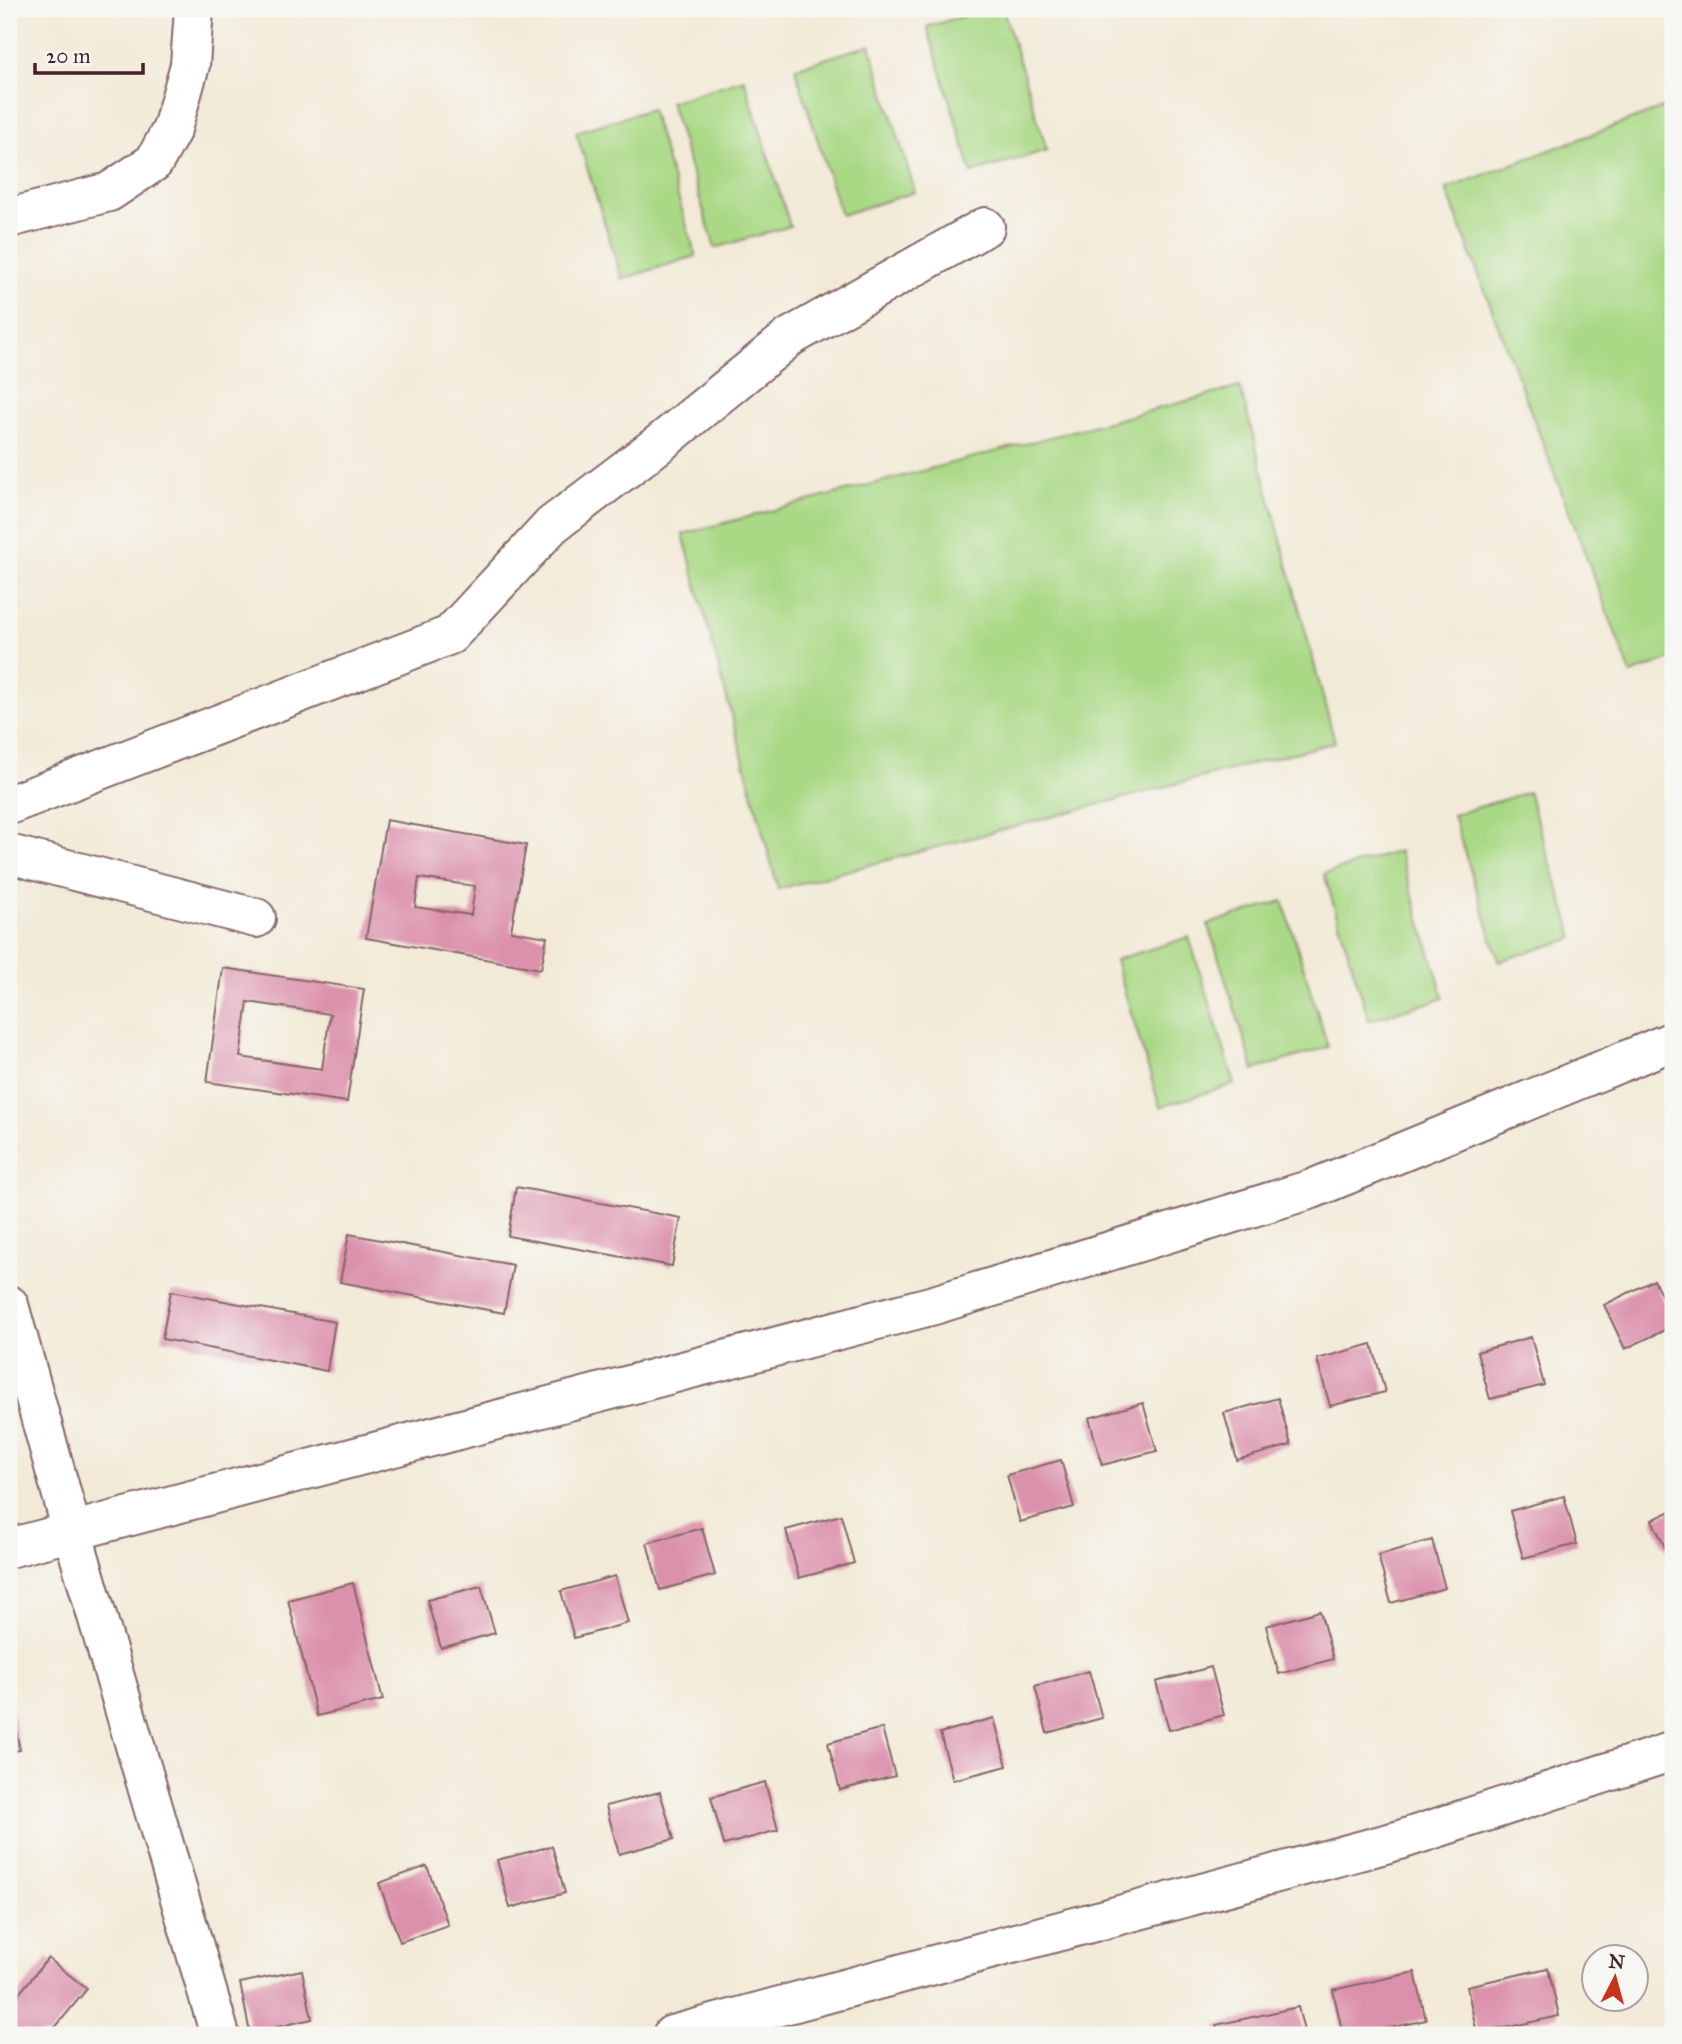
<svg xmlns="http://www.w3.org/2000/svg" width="1682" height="2044" font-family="'IM FELL Great Primer',serif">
	<rect width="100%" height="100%" fill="#f6f6f2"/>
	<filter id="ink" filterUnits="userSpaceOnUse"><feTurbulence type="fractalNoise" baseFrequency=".0143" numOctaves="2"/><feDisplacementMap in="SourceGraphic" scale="14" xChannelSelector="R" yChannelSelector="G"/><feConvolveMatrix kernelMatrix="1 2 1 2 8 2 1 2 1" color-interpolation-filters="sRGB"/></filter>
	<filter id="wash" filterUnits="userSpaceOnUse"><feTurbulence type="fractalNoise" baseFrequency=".00686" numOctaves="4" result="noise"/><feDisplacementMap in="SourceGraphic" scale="28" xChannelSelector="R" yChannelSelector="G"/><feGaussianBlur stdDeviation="1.57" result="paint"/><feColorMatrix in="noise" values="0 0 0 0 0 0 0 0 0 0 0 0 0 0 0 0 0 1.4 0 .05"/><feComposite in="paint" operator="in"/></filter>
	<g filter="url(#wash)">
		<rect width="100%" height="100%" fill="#f2ead7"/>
		<path fill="#aad986" stroke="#7a7c58" stroke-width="2" d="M 986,9 L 1003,9 L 1047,150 L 972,173 L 927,27 Z
			M 870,45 L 915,192 L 841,215 L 795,68 Z
			M 744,79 L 790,226 L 715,248 L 670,102 Z
			M 1673,104 L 1673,658 L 1631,674 L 1446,189 Z
			M 651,109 L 696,256 L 622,279 L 576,132 Z
			M 1240,387 L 1335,742 L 778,889 L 683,534 Z
			M 1528,792 L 1574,938 L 1499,961 L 1453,815 Z
			M 1399,851 L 1444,998 L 1369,1020 L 1324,874 Z
			M 1283,901 L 1328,1047 L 1254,1070 L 1208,924 Z
			M 1189,937 L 1235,1084 L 1160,1107 L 1115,960 Z"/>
		<g id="blocks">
			<path fill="#db90ac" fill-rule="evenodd" d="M 386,820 L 526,845 L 511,931 L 547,937 L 541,969 L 366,938 ZM 419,878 L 475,886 L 471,915 L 415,907 Z
				M 223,968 L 364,989 L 347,1102 L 207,1082 ZM 248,1002 L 330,1014 L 322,1069 L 240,1057 Z
				M 516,1187 L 681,1218 L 672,1266 L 508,1236 Z
				M 349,1234 L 513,1265 L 504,1313 L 340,1282 Z
				M 1654,1280 L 1673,1319 L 1673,1326 L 1625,1349 L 1604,1305 Z
				M 171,1291 L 335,1322 L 327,1371 L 162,1339 Z
				M 1531,1337 L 1544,1385 L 1490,1399 L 1477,1352 Z
				M 1372,1344 L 1385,1392 L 1330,1406 L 1317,1359 Z
				M 1278,1398 L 1291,1445 L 1237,1460 L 1224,1413 Z
				M 1143,1403 L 1157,1451 L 1102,1465 L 1089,1418 Z
				M 1061,1460 L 1074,1507 L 1020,1522 L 1007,1475 Z
				M 1564,1496 L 1577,1544 L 1523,1558 L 1510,1511 Z
				M 1673,1510 L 1673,1564 L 1652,1520 Z
				M 841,1515 L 854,1563 L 799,1578 L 786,1530 Z
				M 702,1528 L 715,1575 L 660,1590 L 647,1543 Z
				M 1432,1540 L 1445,1588 L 1391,1603 L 1378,1555 Z
				M 615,1576 L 628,1623 L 574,1638 L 561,1591 Z
				M 353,1583 L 383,1700 L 317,1716 L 288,1600 Z
				M 481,1586 L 495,1633 L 441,1648 L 427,1600 Z
				M 1320,1611 L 1333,1659 L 1279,1674 L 1266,1626 Z
				M 1211,1667 L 1224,1715 L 1169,1730 L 1156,1682 Z
				M 1089,1671 L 1102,1718 L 1047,1733 L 1035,1686 Z
				M 10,1704 L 20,1750 L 9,1752 L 9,1705 Z
				M 994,1718 L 1007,1766 L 953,1780 L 940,1733 Z
				M 882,1728 L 895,1776 L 840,1790 L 828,1743 Z
				M 765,1782 L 778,1830 L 724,1845 L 711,1797 Z
				M 660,1792 L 674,1839 L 619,1854 L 606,1806 Z
				M 552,1846 L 565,1893 L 510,1908 L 497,1860 Z
				M 427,1866 L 448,1925 L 400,1942 L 379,1883 Z
				M 48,1958 L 87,1989 L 49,2035 L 11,2035 L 9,2033 L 9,2006 Z
				M 1548,1968 L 1559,2016 L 1477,2034 L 1467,1986 Z
				M 302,1970 L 312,2019 L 250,2033 L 240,1983 Z
				M 1415,1972 L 1426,2020 L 1357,2035 L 1343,2035 L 1333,1990 Z
				M 1298,2007 L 1305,2035 L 1219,2035 L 1216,2025 Z"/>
		</g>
	</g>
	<g filter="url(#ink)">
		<use href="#blocks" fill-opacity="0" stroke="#856667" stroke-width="2"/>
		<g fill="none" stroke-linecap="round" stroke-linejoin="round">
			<defs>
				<path id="minor" d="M 9,218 L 109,192 L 154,162 L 172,129 L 190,65 L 194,9
					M 9,805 L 450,635 L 552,525 L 659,444 L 790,337 L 985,227
					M 9,854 L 256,918
					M 9,1305 L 72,1531 L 220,2035
					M 9,1548 L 934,1305 L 1312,1189 L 1673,1041
					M 672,2035 L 1400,1840 L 1673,1751"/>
			</defs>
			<use href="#minor" stroke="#856667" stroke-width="42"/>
			<use href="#minor" stroke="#fff" stroke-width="38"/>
		</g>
	</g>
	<rect width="1682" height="2044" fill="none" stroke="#f6f6f2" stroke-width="35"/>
	<g transform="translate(1615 1978) rotate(6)"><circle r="33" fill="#f6f6f2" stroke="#b1a0a2" stroke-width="2"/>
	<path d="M0-5L12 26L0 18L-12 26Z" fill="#c8321e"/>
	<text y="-10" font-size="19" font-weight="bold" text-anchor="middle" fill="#4a1f2b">N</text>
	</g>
	<path d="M35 63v10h108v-10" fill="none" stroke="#4a1f2b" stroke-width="3.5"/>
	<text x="46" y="63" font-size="21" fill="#4a1f2b" stroke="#f6f6f2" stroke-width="5" paint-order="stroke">20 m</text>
</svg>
